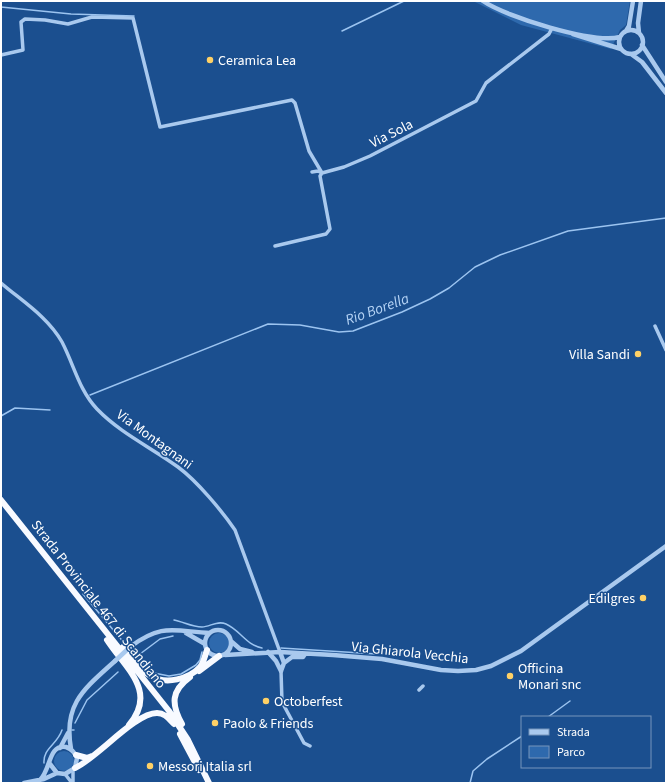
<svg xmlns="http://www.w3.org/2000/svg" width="667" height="784" font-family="'Source Sans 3',sans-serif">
	<rect width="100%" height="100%" fill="#1b4f8f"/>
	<path fill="#2e69ad" d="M 473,1 L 630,1 L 626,25 L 620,30 L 611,49 L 521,25 Z
		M209 643a10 10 0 1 1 20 0a10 10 0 1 1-20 0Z
		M54 761a10 10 0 1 1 20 0a10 10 0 1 1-20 0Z"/>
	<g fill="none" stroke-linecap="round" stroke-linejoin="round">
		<path stroke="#9cc4f0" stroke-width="1.5" d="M 1,7 L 71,14 L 134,16
			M 342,31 L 404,1
			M 90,395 L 268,324 L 300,325 L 339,332 L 353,331 L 402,312 L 430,299 L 449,288 L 475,267 L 500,255 L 568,231 L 666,218
			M 1,416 L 15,408 L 50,410
			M 83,594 L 136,657 L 154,673 L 169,676 L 181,674 L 196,665 L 200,660 L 202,652
			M 174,620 C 184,622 192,627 202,627 C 210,627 217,620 226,624 C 240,630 246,645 262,648
			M 281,648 L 377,654
			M 136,657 L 160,639 L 173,636
			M 548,717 L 570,701
			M 75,723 L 87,700 L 118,672
			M 72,730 L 74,730
			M 44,763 C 43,748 57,745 62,730
			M 470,783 L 473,771 L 487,759 L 522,736"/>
		<path stroke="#a9c9ee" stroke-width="3.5" d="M 1,55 L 23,50 L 21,22 L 25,19 L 45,20 L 68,24 L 92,17 L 133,18 L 160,127 L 292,100 L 295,103 L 309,151 L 322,173 L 318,171 L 312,172
			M 275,246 L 326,234 L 330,229 L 320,176 L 322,173 L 344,167 L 370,156 L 476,101 L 486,83 L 549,34 L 552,28
			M 1,283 C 22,301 48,317 62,342 C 74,365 79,390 97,409 C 120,433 152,448 178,467 C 197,481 222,511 235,530 L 280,652
			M 655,326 L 666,350
			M 281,671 L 282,702 L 304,743 L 310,746
			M 419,690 L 423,686
			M 65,774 L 72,783
			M 73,783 L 73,771"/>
		<path stroke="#a9c9ee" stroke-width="4.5" d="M 483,1 C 506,17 593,44 620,37
			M619 42a12 12 0 1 1 24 0a12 12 0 1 1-24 0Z
			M 626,31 L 629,26 L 633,1
			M 639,33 L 638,23 L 641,1
			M 573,34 L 621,49
			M 642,45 L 666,82
			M 631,54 L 642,62 L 666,93
			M205 643a13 13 0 1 1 26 0a13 13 0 1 1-26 0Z
			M 186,633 L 205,644
			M 232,642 L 240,649 L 252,652
			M 130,647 C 162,623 173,631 210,633
			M 268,652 L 276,661 L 281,671
			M 280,652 L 284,663
			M 225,655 L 280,652 L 333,655 L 382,659 L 441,670 L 458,671 L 476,670 L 491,666 L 521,651 L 666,546
			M 281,671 L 284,663 L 292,657 L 303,657 L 305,654
			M 60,748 L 68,733
			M 71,749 C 63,704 84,689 115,661
			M 40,780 C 51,770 48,744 66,747 C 72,749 75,753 77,758 L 75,768 L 65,774 L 57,773 L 50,764
			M 24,783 L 44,779 L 57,773"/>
		<path stroke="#f8faff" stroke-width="6" d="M 1,500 L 169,711 L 188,740 L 209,783
			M 107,640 C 125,668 158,691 129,725
			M 123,647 C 131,657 139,670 151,676 C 166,685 189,679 200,667 C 204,662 205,655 207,650
			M 199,671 L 219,656
			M 182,724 C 171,704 171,691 190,677
			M 180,734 L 199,770
			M 76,755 L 87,758 L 92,756
			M 75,768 C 97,758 135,713 157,713 C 165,713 169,719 174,724"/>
		<path stroke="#a9c9ee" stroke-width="4.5" d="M 115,661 L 130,647"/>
	</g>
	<g fill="#ffd166" stroke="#1b4f8f" stroke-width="1.5">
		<circle cx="210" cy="60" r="4"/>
		<circle cx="638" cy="354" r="4"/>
		<circle cx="643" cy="598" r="4"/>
		<circle cx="510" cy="676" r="4"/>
		<circle cx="266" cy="701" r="4"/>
		<circle cx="215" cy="723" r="4"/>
		<circle cx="150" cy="766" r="4"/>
	</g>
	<g text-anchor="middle" stroke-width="3" stroke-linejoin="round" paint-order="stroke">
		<g font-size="14" fill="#fff" stroke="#1b4f8f" text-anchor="start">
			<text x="218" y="65">Ceramica Lea</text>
			<text x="630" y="359" text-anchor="end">Villa Sandi</text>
			<text x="635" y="603" text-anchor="end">Edilgres</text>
			<text x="518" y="673">Officina<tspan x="518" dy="16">Monari snc</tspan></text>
			<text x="274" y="706">Octoberfest</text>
			<text x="223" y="728">Paolo &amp; Friends</text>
			<text x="158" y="771">Messori Italia srl</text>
		</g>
		<g font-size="14" fill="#fff" stroke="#1b4f8f">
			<text transform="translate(391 133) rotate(-27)" y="5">Via Sola</text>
			<text transform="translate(155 439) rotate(36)" y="5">Via Montagnani</text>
			<text transform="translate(99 604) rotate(52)" y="5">Strada Provinciale 467 di Scandiano</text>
			<text transform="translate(410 652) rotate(6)" y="5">Via Ghiarola Vecchia</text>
		</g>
		<g font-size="15" font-style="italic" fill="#b5d3f5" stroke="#1b4f8f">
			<text transform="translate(377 309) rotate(-20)" y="5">Rio Borella</text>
		</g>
	</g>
	<rect width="667" height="784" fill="none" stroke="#ffffff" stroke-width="4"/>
	<rect x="521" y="716" width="130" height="52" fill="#1b4f8f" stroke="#7695bc"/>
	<rect x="529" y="729" width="20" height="6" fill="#a9c9ee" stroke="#7695bc"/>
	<text x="557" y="736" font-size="12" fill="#ffffff">Strada</text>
	<rect x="529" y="746" width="20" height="12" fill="#2e69ad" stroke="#7695bc"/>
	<text x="557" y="756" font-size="12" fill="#ffffff">Parco</text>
</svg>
